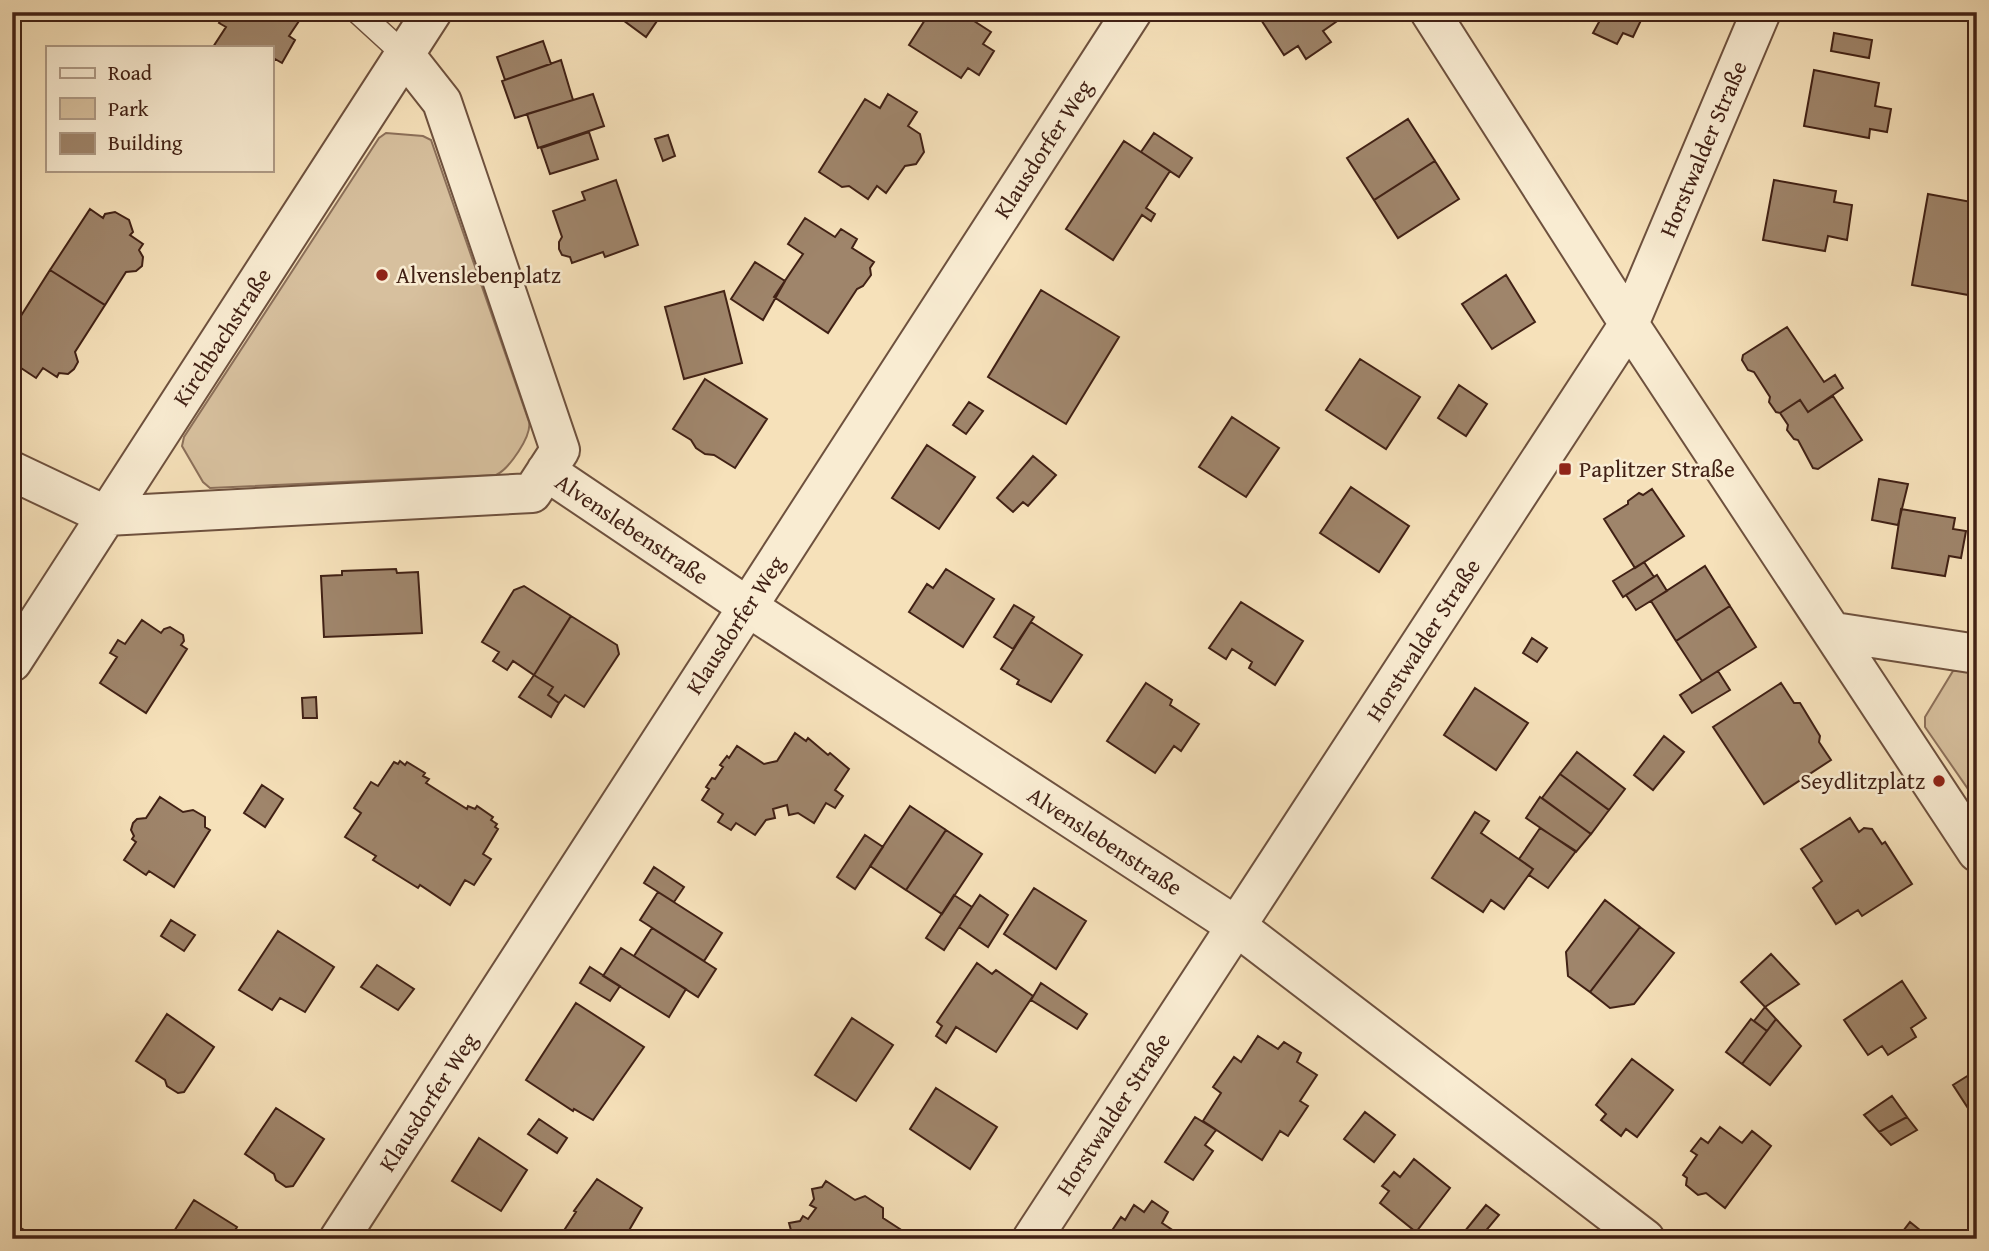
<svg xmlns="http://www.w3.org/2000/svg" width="1989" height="1251" font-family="'Gentium Book Plus',serif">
	<rect width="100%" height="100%" fill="#f6e1ba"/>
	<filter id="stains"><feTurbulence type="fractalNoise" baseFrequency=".00286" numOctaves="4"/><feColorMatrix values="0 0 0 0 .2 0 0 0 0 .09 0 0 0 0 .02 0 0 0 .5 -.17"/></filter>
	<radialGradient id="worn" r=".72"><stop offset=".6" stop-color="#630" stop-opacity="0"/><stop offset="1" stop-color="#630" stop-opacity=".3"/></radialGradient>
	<path fill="#d7c09e" stroke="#8c705a" stroke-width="2" d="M 386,133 L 423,136 L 431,140 L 529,422 C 532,436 509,469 496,475 L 210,488 L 203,482 L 182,446 L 184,437 L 379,138 Z
		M 1964,669 L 1977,671 L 1977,802 L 1925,727 L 1925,717 L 1953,671 Z"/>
	<path fill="#9f856b" stroke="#412115" stroke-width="2" d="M 226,12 L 286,12 L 299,21 L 289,36 L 295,40 L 282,63 L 275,59 L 271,65 L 271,47 L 213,47 L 226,27 L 219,23 Z
		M 612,12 L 658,12 L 661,15 L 646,37 Z
		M 930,12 L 960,12 L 991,32 L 983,44 L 994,51 L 979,75 L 968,68 L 961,78 L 909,45 Z
		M 1256,12 L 1340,12 L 1343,17 L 1323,31 L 1331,42 L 1306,59 L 1298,46 L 1284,55 Z
		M 1590,12 L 1645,12 L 1633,37 L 1623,33 L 1617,44 L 1593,33 L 1599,22 L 1588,16 Z
		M 1834,33 L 1872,40 L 1869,58 L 1831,51 Z
		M 543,41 L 551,64 L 505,80 L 497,57 Z
		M 561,60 L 573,100 L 515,118 L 502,81 Z
		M 1814,70 L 1879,83 L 1875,106 L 1891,109 L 1887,132 L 1870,129 L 1869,138 L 1804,126 Z
		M 593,94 L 604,126 L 538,148 L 527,114 Z
		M 888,94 L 917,112 L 908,126 L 920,134 L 924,152 L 916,164 L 905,166 L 886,193 L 877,186 L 868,199 L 849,186 L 842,187 L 819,172 L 865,99 L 880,108 Z
		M 1408,119 L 1435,161 L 1374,200 L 1347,158 Z
		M 589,132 L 598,159 L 550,174 L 541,148 Z
		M 1154,133 L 1192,158 L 1179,177 L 1141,152 Z
		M 668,135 L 675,156 L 663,161 L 655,139 Z
		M 1124,141 L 1170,171 L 1146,208 L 1155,214 L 1151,221 L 1142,215 L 1113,260 L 1066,229 Z
		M 1435,161 L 1459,199 L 1398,238 L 1374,200 Z
		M 616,180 L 638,245 L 605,257 L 603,252 L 572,263 L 570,257 L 562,255 L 559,249 L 559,242 L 562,237 L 553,211 L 585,200 L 582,192 Z
		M 1774,180 L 1836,191 L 1834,202 L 1852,205 L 1847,240 L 1828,236 L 1825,251 L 1763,240 Z
		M 1928,194 L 1977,203 L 1977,281 L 1974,296 L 1912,285 Z
		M 90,209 L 103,218 L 105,214 L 115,212 L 129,220 L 133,232 L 130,235 L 143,244 L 139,250 L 143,257 L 142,266 L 136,271 L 126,272 L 105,305 L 50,270 Z
		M 805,218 L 835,237 L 841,229 L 857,239 L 852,248 L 874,262 L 870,268 L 871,275 L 863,286 L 857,289 L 828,333 L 774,297 L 803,254 L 788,244 Z
		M 755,262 L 785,281 L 763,320 L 731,299 Z
		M 50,270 L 105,305 L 75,352 L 78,362 L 74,369 L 68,374 L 59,373 L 57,377 L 43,368 L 36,378 L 12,362 L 19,351 L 12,347 L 12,330 Z
		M 1506,275 L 1535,322 L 1492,349 L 1462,304 Z
		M 1041,290 L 1119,337 L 1066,424 L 988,377 Z
		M 724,291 L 742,363 L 684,379 L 665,307 Z
		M 1787,327 L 1824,382 L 1835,375 L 1843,388 L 1808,412 L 1800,400 L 1780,413 L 1776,412 L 1769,402 L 1770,397 L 1754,372 L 1748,370 L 1742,360 L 1743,355 Z
		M 1360,359 L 1420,397 L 1386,449 L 1326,410 Z
		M 705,379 L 767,419 L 735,468 L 714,455 L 705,454 L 696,448 L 691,440 L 673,429 Z
		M 1459,385 L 1487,404 L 1466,436 L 1438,418 Z
		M 1833,396 L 1862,440 L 1818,469 L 1813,468 L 1798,440 L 1794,439 L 1787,430 L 1788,425 L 1780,413 L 1800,400 L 1808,412 Z
		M 969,402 L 983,411 L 966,434 L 953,425 Z
		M 1232,417 L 1279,448 L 1246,497 L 1199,467 Z
		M 927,445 L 975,477 L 939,529 L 892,498 Z
		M 1033,456 L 1056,475 L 1028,506 L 1023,502 L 1013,512 L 997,498 Z
		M 1879,479 L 1908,484 L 1898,525 L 1872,520 Z
		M 1351,487 L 1409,526 L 1379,572 L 1320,533 Z
		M 1652,489 L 1684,536 L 1635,568 L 1604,519 L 1628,504 L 1628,501 L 1639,493 L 1643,495 Z
		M 1901,509 L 1955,518 L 1953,529 L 1966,531 L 1961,558 L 1949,556 L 1945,576 L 1892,568 Z
		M 1644,562 L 1654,577 L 1623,597 L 1613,581 Z
		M 1705,566 L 1730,606 L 1676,641 L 1651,601 Z
		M 396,569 L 397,573 L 418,572 L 422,633 L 324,637 L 321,576 L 342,575 L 342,571 Z
		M 946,569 L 994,599 L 963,647 L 909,612 L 927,584 L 933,588 Z
		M 1657,575 L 1667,591 L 1636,610 L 1626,595 Z
		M 524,586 L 571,616 L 534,675 L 513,661 L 507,670 L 493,661 L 499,652 L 482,642 L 514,590 Z
		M 1241,602 L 1303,641 L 1275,685 L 1249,668 L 1252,662 L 1232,649 L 1226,659 L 1209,648 Z
		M 1014,605 L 1034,617 L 1013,649 L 994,637 Z
		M 1730,606 L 1756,647 L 1702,681 L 1676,641 Z
		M 571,616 L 617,645 L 619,654 L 584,707 L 565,695 L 559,703 L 548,695 L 553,687 L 534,675 Z
		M 142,620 L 161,633 L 164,629 L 170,627 L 183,635 L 184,641 L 181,645 L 187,649 L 146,713 L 100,683 L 117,657 L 110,653 L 118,640 L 125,644 Z
		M 1031,622 L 1082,655 L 1051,702 L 1017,684 L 1019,680 L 1001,669 Z
		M 1532,638 L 1547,648 L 1537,662 L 1523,653 Z
		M 1718,671 L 1730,690 L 1692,713 L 1680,695 Z
		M 534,675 L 553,687 L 548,695 L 559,703 L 551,717 L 519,697 Z
		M 1146,683 L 1172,700 L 1170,705 L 1199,724 L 1181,751 L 1174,746 L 1155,773 L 1107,741 Z
		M 1781,683 L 1794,703 L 1800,703 L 1820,736 L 1819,742 L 1831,760 L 1764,804 L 1713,727 Z
		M 1475,688 L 1528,723 L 1496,770 L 1444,735 Z
		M 316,697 L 317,718 L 303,718 L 302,698 Z
		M 795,733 L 806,741 L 808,738 L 828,755 L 830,753 L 849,769 L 835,790 L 843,796 L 835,808 L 826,803 L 814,823 L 798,813 L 789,815 L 787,805 L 773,809 L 775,818 L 766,820 L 755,835 L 736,823 L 731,830 L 718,822 L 723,814 L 702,800 L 709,789 L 706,787 L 712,778 L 715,779 L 723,767 L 720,765 L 727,756 L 729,758 L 737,746 L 764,764 L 777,761 Z
		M 1664,736 L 1684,752 L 1653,790 L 1634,775 Z
		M 1577,752 L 1625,789 L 1609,810 L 1560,774 Z
		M 400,761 L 405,765 L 407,762 L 425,773 L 423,776 L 429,779 L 426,783 L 467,809 L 468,806 L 475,809 L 477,806 L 493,817 L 491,820 L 497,824 L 495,827 L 498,829 L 483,854 L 491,859 L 474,885 L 465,880 L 450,905 L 420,885 L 418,888 L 373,860 L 376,856 L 345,837 L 361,813 L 354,808 L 371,782 L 378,786 L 394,762 L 398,764 Z
		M 1560,774 L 1609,810 L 1591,834 L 1542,798 Z
		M 262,785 L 283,799 L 265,827 L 244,813 Z
		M 160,797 L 183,812 L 193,810 L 205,817 L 205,827 L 210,830 L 174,887 L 149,871 L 146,875 L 124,860 L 136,842 L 132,839 L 134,836 L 131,830 L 133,823 L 137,819 L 146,818 Z
		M 1540,797 L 1591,834 L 1576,852 L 1526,818 Z
		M 910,806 L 946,830 L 906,890 L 870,866 Z
		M 1475,812 L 1489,821 L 1481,833 L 1533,869 L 1504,909 L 1491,900 L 1483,912 L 1432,878 Z
		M 1850,818 L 1859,832 L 1864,828 L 1872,829 L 1882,844 L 1885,842 L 1912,884 L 1862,916 L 1858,910 L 1836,924 L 1813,888 L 1822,881 L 1801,849 Z
		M 1540,828 L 1576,851 L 1548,888 L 1529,875 L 1533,869 L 1519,859 Z
		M 946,830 L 982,854 L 942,914 L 906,890 Z
		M 865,835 L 883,847 L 855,889 L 837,877 Z
		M 654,867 L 684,887 L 674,902 L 644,883 Z
		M 1034,888 L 1086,921 L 1056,969 L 1004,934 Z
		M 658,892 L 722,933 L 704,961 L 640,920 Z
		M 954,895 L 972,907 L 944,950 L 926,938 Z
		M 980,895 L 1008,915 L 988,947 L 959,927 Z
		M 1605,900 L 1640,927 L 1590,992 L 1568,976 L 1566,952 Z
		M 171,920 L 195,935 L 184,951 L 161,936 Z
		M 1640,927 L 1674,953 L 1634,1004 L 1610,1008 L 1590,992 Z
		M 652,928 L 716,969 L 698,997 L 634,956 Z
		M 278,931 L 334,967 L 305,1012 L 280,998 L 272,1010 L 239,990 Z
		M 621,948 L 686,989 L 669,1017 L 603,976 Z
		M 1771,954 L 1799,984 L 1765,1007 L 1741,982 Z
		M 977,963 L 992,974 L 996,970 L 1033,996 L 996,1052 L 956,1027 L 946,1043 L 936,1036 L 942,1026 L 937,1022 Z
		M 377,965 L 414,989 L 398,1010 L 361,987 Z
		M 590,967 L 620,986 L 610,1001 L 580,983 Z
		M 1902,981 L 1926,1018 L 1911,1028 L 1916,1037 L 1888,1055 L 1882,1046 L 1868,1055 L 1844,1020 Z
		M 1041,983 L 1087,1014 L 1077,1029 L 1031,1000 Z
		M 576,1003 L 644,1047 L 593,1120 L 574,1109 L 573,1111 L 526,1080 Z
		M 1765,1007 L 1776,1019 L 1767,1031 L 1754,1021 Z
		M 167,1014 L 214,1047 L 184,1092 L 178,1093 L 167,1086 L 165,1080 L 136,1061 Z
		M 852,1018 L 893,1045 L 856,1101 L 815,1075 Z
		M 1751,1019 L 1767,1031 L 1742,1064 L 1726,1052 Z
		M 1776,1019 L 1801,1046 L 1770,1085 L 1742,1064 Z
		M 1258,1036 L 1278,1049 L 1284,1042 L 1301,1053 L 1297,1062 L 1317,1075 L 1300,1101 L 1308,1106 L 1288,1136 L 1280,1131 L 1262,1160 L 1203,1121 L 1221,1093 L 1213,1087 L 1234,1057 L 1241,1062 Z
		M 1632,1059 L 1673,1090 L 1637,1137 L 1626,1129 L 1621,1136 L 1601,1120 L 1606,1114 L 1596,1105 Z
		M 1977,1070 L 1977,1122 L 1953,1085 Z
		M 936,1088 L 997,1127 L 970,1169 L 910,1129 Z
		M 1892,1096 L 1907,1117 L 1879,1132 L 1864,1115 Z
		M 276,1108 L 324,1139 L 293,1186 L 286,1187 L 276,1180 L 274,1174 L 245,1154 Z
		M 1365,1112 L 1395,1135 L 1374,1162 L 1344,1139 Z
		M 1195,1117 L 1216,1130 L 1205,1145 L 1213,1151 L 1193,1180 L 1165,1162 Z
		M 1907,1117 L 1917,1130 L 1891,1145 L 1879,1132 Z
		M 539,1119 L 567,1138 L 557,1153 L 528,1134 Z
		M 1720,1127 L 1742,1143 L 1752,1131 L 1771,1146 L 1725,1208 L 1706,1193 L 1698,1195 L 1686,1185 L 1687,1178 L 1683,1175 L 1697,1155 L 1691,1151 L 1701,1138 L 1708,1143 Z
		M 479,1138 L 527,1170 L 501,1211 L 452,1181 Z
		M 1414,1159 L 1450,1188 L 1416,1232 L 1380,1203 L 1389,1191 L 1382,1186 L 1394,1172 L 1400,1177 Z
		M 597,1179 L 642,1208 L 624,1239 L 574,1239 L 563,1232 L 576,1212 L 574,1211 Z
		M 826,1181 L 855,1200 L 865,1196 L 883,1208 L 883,1218 L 909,1235 L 906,1239 L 788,1239 L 792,1234 L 789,1223 L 800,1221 L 803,1216 L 808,1219 L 816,1208 L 810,1205 L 814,1199 L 812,1189 L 822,1187 Z
		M 194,1200 L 237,1227 L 230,1239 L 169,1239 Z
		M 1152,1201 L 1168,1212 L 1162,1223 L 1186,1239 L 1107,1238 L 1121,1217 L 1125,1220 L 1134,1205 L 1144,1212 Z
		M 1486,1205 L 1499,1215 L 1479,1239 L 1474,1239 L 1465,1231 Z
		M 1910,1222 L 1931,1239 L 1897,1239 Z
		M 12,1223 L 40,1239 L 12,1239 Z"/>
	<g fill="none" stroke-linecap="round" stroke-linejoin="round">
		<defs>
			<path id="service" d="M 358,12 L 405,55"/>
			<path id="minor" d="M 1430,12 L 1629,324 L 1977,852
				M 12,471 L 107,516 L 532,493 L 560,450 L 442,102 L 405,55
				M 546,471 L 748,607 L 1236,926 L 1645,1239
				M 1834,632 L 1977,654
				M 12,662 L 432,12
				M 339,1239 L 1132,12
				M 1032,1239 L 1629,324 L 1761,12"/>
		</defs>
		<use href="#service" stroke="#6e513e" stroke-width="26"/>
		<use href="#minor" stroke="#6e513e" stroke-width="42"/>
		<use href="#service" stroke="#f9ecd2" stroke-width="23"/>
		<use href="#minor" stroke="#f9ecd2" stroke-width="38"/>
	</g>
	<g fill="#8f2418" stroke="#f9ecd2" stroke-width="2.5">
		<circle cx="382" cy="275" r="7"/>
		<rect x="1558" y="462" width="14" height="14" rx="3.5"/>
		<circle cx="1939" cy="781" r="7"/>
	</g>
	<g text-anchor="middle" stroke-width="5" stroke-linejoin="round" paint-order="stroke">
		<g font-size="23" fill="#412115" stroke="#f9ecd2">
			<text transform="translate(1043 149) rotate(-57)" y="8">Klausdorfer Weg</text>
			<text transform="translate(1703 149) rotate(-67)" y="8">Horstwalder Straße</text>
			<text transform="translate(222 337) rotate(-57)" y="8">Kirchbachstraße</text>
			<text transform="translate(632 529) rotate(34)" y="8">Alvenslebenstraße</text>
			<text transform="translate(735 625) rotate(-57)" y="8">Klausdorfer Weg</text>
			<text transform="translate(1423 640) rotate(-57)" y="8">Horstwalder Straße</text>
			<text transform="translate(1105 841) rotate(33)" y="8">Alvenslebenstraße</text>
			<text transform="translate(428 1102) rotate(-57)" y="8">Klausdorfer Weg</text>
			<text transform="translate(1113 1114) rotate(-57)" y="8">Horstwalder Straße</text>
		</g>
		<g font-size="23" fill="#412115" stroke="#f9ecd2" text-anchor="start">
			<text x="396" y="283">Alvenslebenplatz</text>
			<text x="1579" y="477">Paplitzer Straße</text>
			<text x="1925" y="789" text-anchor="end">Seydlitzplatz</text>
		</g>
	</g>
	<rect width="1989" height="1251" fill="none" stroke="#f6e1ba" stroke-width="42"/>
	<rect x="14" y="14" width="1961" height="1223" fill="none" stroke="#412115" stroke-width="3.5"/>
	<rect x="21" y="21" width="1947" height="1209" fill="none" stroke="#412115" stroke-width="2"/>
	<rect x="46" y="46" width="228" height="126" fill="#f9ecd2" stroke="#af9b86" stroke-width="2"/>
	<rect x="60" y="68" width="35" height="10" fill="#f9ecd2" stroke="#af9b86" stroke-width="2"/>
	<text x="108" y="80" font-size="21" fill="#412115">Road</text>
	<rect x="60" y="98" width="35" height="21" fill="#d7c09e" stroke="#af9b86" stroke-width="2"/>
	<text x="108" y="116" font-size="21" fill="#412115">Park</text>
	<rect x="60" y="133" width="35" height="21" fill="#9f856b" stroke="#af9b86" stroke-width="2"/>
	<text x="108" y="150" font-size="21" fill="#412115">Building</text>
	<rect width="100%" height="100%" filter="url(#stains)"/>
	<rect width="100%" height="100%" fill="url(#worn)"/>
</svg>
